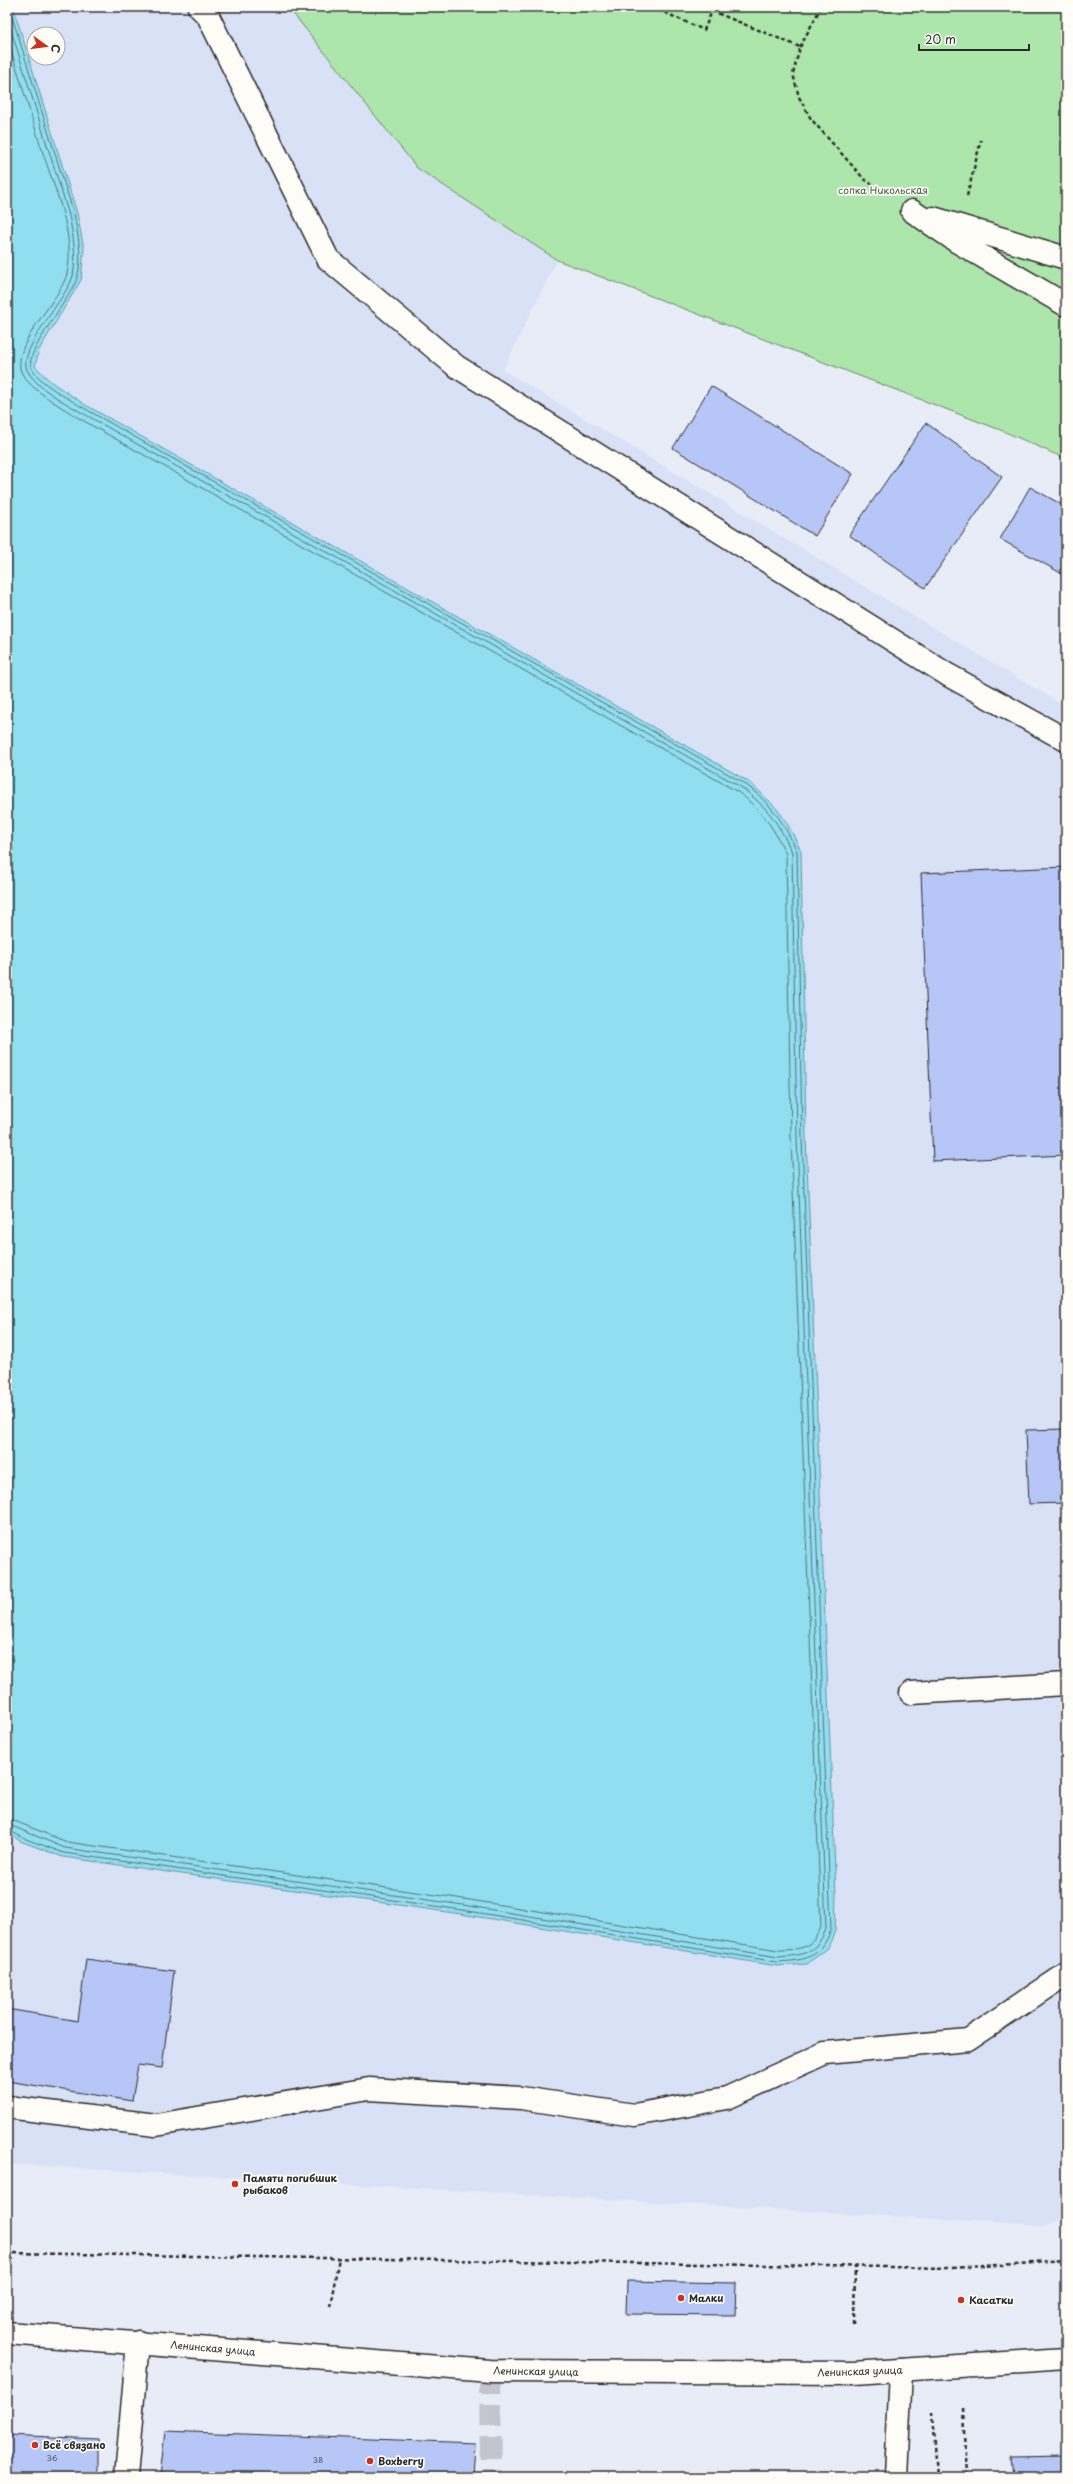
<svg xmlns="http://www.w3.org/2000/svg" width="1073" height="2484" font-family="'Playpen Sans',sans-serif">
	<rect width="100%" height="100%" fill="#e8ecf7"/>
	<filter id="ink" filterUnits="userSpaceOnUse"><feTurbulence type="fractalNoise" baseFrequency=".025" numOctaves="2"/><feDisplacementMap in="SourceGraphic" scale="8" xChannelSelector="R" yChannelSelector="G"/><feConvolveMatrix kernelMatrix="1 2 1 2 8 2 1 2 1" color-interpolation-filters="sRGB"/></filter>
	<g filter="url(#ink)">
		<path fill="#d9e1f7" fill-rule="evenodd" d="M 11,7 L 288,7 L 417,168 L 557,260 L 503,370 L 1066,707 L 1066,2216 L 1040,2225 L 7,2164 L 7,1832 L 20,1841 L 777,1966 L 807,1964 L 836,1896 L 806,1137 L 801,851 L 788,824 L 772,800 L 746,780 L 84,404 L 51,382 L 35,366 L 39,350 L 84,249 L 77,213 ZM 34,34 L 58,34 L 58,58 L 34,58 Z"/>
		<path fill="#ace6aa" stroke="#6c886a" d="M 288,7 L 1066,7 L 1066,459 L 1003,431 L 557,260 L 417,168 Z"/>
		<path fill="#91def0" stroke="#6896a1" d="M 7,7 L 14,10 L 77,213 L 84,249 L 81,280 L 39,350 L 35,366 L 51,382 L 84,404 L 746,780 C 776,804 785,816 801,851 L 806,1137 L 836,1896 L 835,1931 L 828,1948 L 807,1964 L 777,1966 L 461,1914 L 63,1857 L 20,1841 L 7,1832 Z"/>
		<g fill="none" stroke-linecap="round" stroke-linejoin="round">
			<path stroke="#54737a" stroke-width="1" d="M 7,17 L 69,215 C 73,236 77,255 73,276 C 68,296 17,350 27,370 C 37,389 63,401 79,411 L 741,787 C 769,809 777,821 792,852 L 797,1137 L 826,1929 C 816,1954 803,1955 778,1957 L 463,1905 L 65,1848 L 7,1824
				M 7,37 C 19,75 30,113 42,150 C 54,188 76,234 67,274 C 60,300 16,339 20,368 C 23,386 62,407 77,417 L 738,792 C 763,812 772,825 786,854 L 791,1137 L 821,1927 C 812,1949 799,1950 778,1950 L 464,1899 L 67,1842 L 7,1818
				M 7,1829 L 23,1838 L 64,1853 L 462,1910 L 777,1962 C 806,1960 820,1959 831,1930 L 802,1137 L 797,851 C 781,818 773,806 744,783 L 82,407 C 69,399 37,382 31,367 C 25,351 72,297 77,278 C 83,257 78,235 74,214 L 9,7"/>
		</g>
		<path fill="#b6c7f7" stroke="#2b2b2b" d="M 711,386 L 853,474 L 815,536 L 673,448 Z
			M 926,423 L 1002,477 L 925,588 L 849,535 Z
			M 1030,487 L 1066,507 L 1066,576 L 1000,539 Z
			M 1066,867 L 1066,1155 L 933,1161 L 921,873 Z
			M 1066,1429 L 1066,1503 L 1029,1504 L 1026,1430 Z
			M 86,1959 L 174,1971 L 162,2068 L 138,2065 L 132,2101 L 7,2081 L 7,2009 L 78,2021 Z
			M 627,2281 L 736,2283 L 735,2315 L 626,2314 Z
			M 165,2431 L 475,2443 L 473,2477 L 160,2477 Z
			M 7,2435 L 98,2439 L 98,2477 L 7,2477 Z
			M 1066,2456 L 1066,2477 L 1013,2477 L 1011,2457 Z"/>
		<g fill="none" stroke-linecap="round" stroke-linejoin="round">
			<path stroke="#c2c5ce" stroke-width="22" stroke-dasharray="22 11" stroke-linecap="butt" d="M 490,2371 L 491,2477"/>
			<defs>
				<path id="minor" d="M 199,7 L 208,16 L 328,259 L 456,366 L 948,675 L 1066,740
					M 912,211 L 956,241 L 1066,305
					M 933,218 L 1066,258
					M 911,1693 L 1066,1684
					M 7,2107 L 156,2125 L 369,2089 L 521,2098 L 634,2115 L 727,2098 L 825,2053 L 968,2040 L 1066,1974
					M 126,2477 L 138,2342
					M 896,2477 L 901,2370"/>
				<path id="major" d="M 7,2333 L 490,2371 L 853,2373 L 1066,2359"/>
			</defs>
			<use href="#minor" stroke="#2b2b2b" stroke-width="25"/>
			<use href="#major" stroke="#2b2b2b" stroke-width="25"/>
			<path stroke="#2b2b2b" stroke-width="2.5" stroke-dasharray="4 3" stroke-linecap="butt" d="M 652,7 L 704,30 L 712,11 L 800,47 L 793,74 L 799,97 L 811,119 L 864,179 L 887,194
				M 800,47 L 821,7
				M 967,196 L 981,140
				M 7,2253 L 950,2268 L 1066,2261
				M 330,2306 L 339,2258
				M 854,2325 L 855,2266
				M 964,2409 L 967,2477
				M 933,2412 L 937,2477"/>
			<use href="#minor" stroke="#fdfcf7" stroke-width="22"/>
			<use href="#major" stroke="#fdfcf7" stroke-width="22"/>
		</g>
	</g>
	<g fill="#c8321e" stroke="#fdfcf7" stroke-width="1.5">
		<circle cx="235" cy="2184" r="4"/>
		<circle cx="681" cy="2298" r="4"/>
		<circle cx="961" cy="2300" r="4"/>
		<circle cx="35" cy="2445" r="4"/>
		<circle cx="370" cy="2461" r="4"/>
	</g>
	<g text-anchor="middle" stroke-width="3.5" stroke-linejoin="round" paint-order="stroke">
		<g font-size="8" fill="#4e525e">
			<text x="52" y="2461">36</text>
			<text x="318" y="2463">38</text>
		</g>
		<g font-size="10" fill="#4b5a4b" stroke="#fdfcf7">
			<text x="883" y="194">сопка Никольская</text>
		</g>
		<g font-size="10" font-weight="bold" fill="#2b2b2b" stroke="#fdfcf7" text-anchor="start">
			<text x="243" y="2182">Памяти погибшик<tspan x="243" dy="12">рыбаков</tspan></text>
			<text x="689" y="2302">Малки</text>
			<text x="969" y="2304">Касатки</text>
			<text x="43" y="2449">Всё связано</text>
			<text x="378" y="2465">Boxberry</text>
		</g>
		<g font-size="10" fill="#2b2b2b" stroke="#fdfcf7">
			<text transform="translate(213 2348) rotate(5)" y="4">Ленинская улица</text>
			<text transform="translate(536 2371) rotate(1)" y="4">Ленинская улица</text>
			<text transform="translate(860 2371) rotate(-2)" y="4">Ленинская улица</text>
		</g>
	</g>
	<rect width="1073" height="2484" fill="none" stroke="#fdfcf7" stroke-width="24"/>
	<rect x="12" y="12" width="1049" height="2460" fill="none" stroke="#2b2b2b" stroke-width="1.5" filter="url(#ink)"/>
	<g transform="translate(46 46) rotate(104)"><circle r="19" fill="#fdfcf7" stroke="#a9a8a5"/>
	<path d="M0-3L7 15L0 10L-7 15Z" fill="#c8321e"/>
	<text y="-6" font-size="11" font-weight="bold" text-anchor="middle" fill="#2b2b2b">С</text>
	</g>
	<path d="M919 44v6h110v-6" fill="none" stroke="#2b2b2b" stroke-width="2"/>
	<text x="925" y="44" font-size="12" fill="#2b2b2b" stroke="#fdfcf7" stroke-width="3" paint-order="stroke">20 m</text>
</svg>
